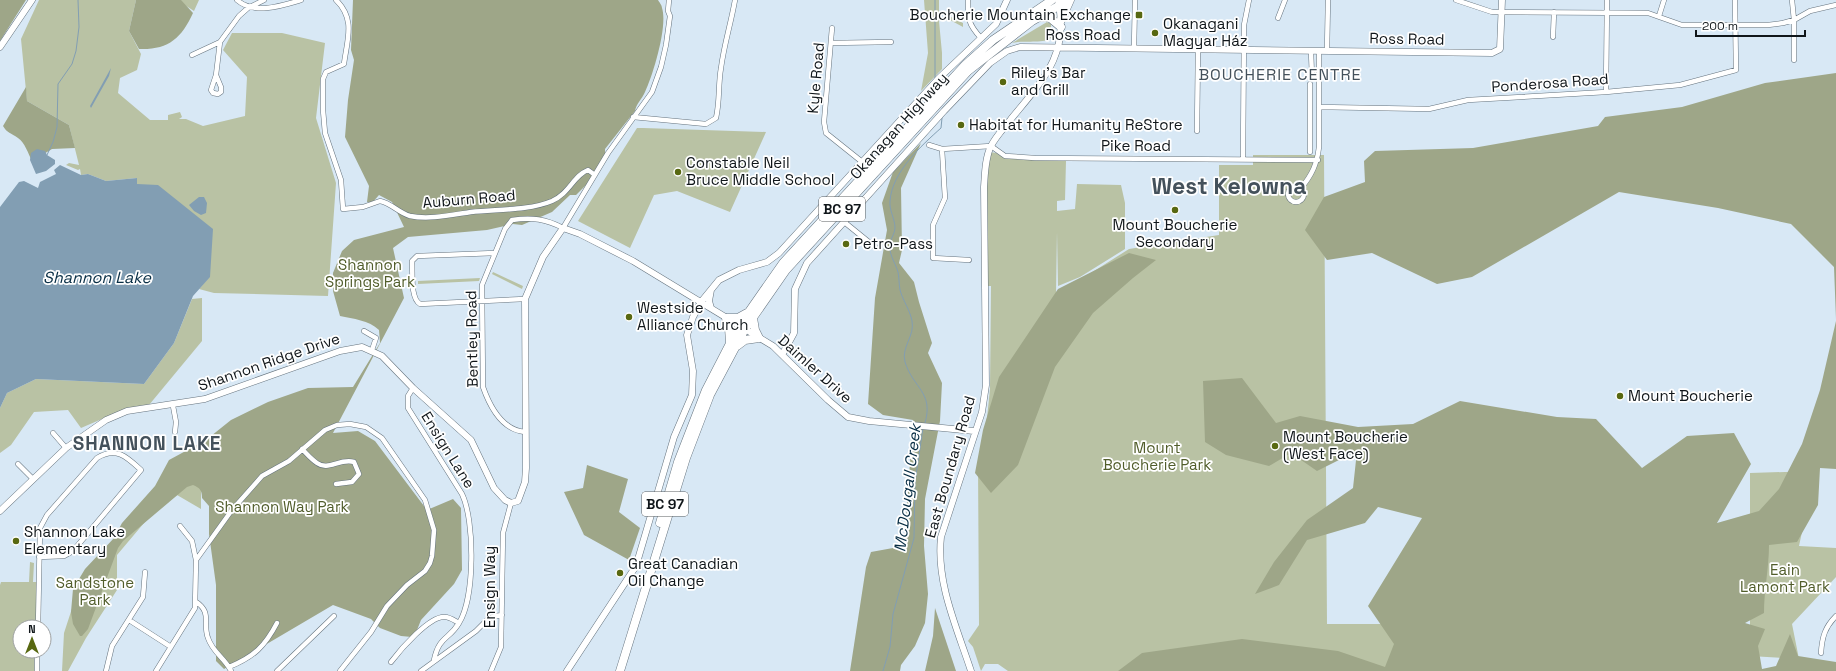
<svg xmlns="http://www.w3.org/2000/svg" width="1836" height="671" font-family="'Space Grotesk',sans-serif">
	<rect width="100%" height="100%" fill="#d8e8f5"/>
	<path fill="#b9c2a4" d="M 39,0 L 136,0 L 129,31 L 141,54 L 137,70 L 120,78 L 118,93 L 150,120 L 168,120 L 168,115 L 180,112 L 182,117 L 179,119 L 186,119 L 203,126 L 245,116 L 247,77 L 223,50 L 232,33 L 282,33 L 325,43 L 316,118 L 336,183 L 328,296 L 214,293 L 199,289 L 210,276 L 137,184 L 137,178 L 106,181 L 88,174 L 81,175 L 80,169 L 78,170 L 66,165 L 69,163 L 79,165 L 69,125 L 27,101 L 21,39 Z
		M 177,0 L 199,0 L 194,11 Z
		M 924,0 L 939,0 L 939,17 L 951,17 L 963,23 L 963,27 L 950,20 L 939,21 L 942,53 L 942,69 L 921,91 L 928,53 Z
		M 1047,22 L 1051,24 L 1051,38 C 1044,44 1023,40 1012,43 Z
		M 637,128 L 643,128 L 766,132 L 730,212 L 677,191 L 654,195 L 630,248 L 578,221 Z
		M 990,152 L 1034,159 L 1058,159 L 1058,161 L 1066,161 L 1065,200 L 1057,201 L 1057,211 L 1075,209 L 1077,184 L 1121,185 L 1125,203 L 1125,249 L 1080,277 L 1058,286 L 1057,232 L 1056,295 L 1129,249 L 1219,235 L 1219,165 L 1253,165 L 1253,155 L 1324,155 L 1327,624 L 1454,624 L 1458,671 L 1008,671 L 998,664 L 985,664 L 981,671 L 973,647 L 968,641 L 979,625 L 978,462 L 987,418 L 990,389 L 991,286 L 982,286 L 982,187 Z
		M 493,272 L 523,286 L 522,289 L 492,274 Z
		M 480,278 L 479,281 L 418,284 L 418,281 Z
		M 202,298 L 202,341 L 149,405 L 125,409 L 81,428 L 68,410 L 34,412 L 11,445 L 0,453 L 0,408 L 7,393 L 36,379 L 144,384 L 174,343 L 192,299 Z
		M 201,453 L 201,509 L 177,495 L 155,510 L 117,555 L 117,590 L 86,638 L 68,671 L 62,671 L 64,633 L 80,584 Z
		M 1815,471 L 1799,546 L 1836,548 L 1836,577 L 1792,624 L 1799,659 L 1750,656 L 1750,473 Z
		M 30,562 L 34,563 L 33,582 L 39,582 L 38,627 L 20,627 L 20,651 L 37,651 L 36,671 L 0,671 L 0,585 L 1,582 L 29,582 Z"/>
	<path fill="#9ea688" d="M 0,0 L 26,0 L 0,41 Z
		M 136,0 L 181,0 L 193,13 C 181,39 168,50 139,49 L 129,31 Z
		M 353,0 L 658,0 C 659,2 662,5 662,8 C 668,26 653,75 645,92 C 642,99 636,104 635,111 L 605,149 L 605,156 L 586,185 L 576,195 L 570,195 L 552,212 L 522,225 L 513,224 L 487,230 L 408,237 L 393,248 L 404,298 L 333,433 L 358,431 L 375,441 L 427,510 L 453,499 L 461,508 L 462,570 L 454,584 L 421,620 L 415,635 L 412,637 L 401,636 L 380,628 L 371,619 L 333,605 L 224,669 L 216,661 L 216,585 L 209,534 L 209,506 L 202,498 C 202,490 200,488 193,485 L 187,487 L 123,541 L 118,548 L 88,629 L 82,636 L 80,636 L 73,624 L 71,612 L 73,589 L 85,569 L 114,538 L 122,523 L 155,486 L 169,460 L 206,440 L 231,420 L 268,402 L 308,388 L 353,387 L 380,343 L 379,330 C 369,320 353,319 340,316 L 333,291 L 333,273 L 342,251 L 354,240 L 404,227 L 392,202 L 379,195 L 372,203 L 367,202 L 369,186 L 345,137 L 348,100 L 354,60 L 351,50 Z
		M 1836,73 L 1836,319 L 1834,267 L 1791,224 L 1718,208 L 1619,192 L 1472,277 L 1437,284 L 1372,253 L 1327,260 L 1305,230 L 1324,197 L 1365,182 L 1364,161 L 1375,151 L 1473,148 L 1598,126 L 1605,117 L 1682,107 L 1765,83 Z
		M 26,87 L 27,101 L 69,125 L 75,148 L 52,149 L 32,161 C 28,153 25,143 18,138 C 11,133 7,133 3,126 Z
		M 921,143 L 901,188 L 902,250 L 899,263 L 914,282 L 919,302 L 932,343 L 928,353 L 942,383 L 940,421 L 925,499 L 924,546 L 928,594 L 925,623 L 915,646 L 901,665 L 900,671 L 850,671 L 866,567 L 871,552 L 904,546 L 913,420 L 883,415 L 868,404 L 875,298 L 887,230 L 882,203 L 893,172 Z
		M 1129,253 L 1156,260 L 1133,278 L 1093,313 L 1055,367 L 1018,465 L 991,493 L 975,473 L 983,430 L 999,377 L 1058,289 Z
		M 1836,321 L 1836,469 L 1820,468 L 1818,505 L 1797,542 L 1769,545 C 1769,568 1764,590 1764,613 L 1745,623 L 1765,629 L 1758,646 L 1762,669 L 1776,666 L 1790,634 L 1798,656 L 1836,662 L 1836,671 L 1118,671 L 1142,653 L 1242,639 L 1338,651 L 1385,667 L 1394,644 L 1368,606 L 1422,518 L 1378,507 L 1365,523 L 1307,540 L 1279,585 L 1255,594 L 1274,562 L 1307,520 L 1353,488 L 1357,451 L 1317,471 L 1291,453 L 1269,466 L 1226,455 L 1205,442 L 1203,381 L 1242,378 L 1276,423 L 1300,416 L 1358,427 L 1413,424 L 1460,401 L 1557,417 L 1596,419 L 1642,468 L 1687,436 L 1734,433 L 1751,464 L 1717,523 L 1759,511 L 1779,489 L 1802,444 L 1820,390 Z
		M 587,465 L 628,479 L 619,512 L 640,528 L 629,560 L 584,535 L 564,492 L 583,488 Z
		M 935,608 L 956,671 L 925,671 L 933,636 Z"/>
	<path fill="#829eb3" d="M 111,68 L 109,76 L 91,108 L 90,106 Z
		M 37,149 L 45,151 L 47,155 L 55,160 L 55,164 L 46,171 L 36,174 L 30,160 L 31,153 Z
		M 60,165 L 81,175 L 88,174 L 106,181 L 137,178 L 137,184 L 158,185 L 213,229 L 210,277 L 193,296 L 174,343 L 144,384 L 36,379 L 7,393 L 0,408 L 0,207 L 19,182 L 24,181 L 38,188 L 40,182 L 56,174 L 54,170 Z
		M 199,197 L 204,197 L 207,203 L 206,213 L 201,215 L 194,211 L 189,205 Z"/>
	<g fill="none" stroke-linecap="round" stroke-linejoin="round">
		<path stroke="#829eb3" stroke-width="1" d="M 935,0 L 935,79
			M 47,155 L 53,142 L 57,127 L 58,84 L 72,64 L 76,51 L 79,27 L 78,0
			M 925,423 C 934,392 913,388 905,362 C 901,347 915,336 912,321 C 910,310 903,301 900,290 C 899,284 899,277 898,272 C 895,262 888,253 890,243 C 891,238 895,233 895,228 C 895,219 889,210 890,201 C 892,172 921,146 941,128 L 942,118
			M 883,671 L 890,647 L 893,614 L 914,538 L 915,482 L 923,428"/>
		<defs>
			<path id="street" d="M 237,0 C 254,15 281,6 301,0
				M 336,0 C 356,19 347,40 344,64 L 326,72 L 323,79 L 323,110 L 325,133 L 341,180 L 343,209 L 363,207 L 380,201 C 391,203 399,213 410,216 C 429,220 451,215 471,212 C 496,209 528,211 552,201 C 570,193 573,176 588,170 L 595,175
				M 968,0 C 968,19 968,24 981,38
				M 1456,0 L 1492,12 L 1648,13 L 1682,25 L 1768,25 L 1783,23 L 1794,20 L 1810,11 L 1836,5
				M 1792,0 L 1794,20 L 1794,60
				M 1659,16 L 1664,0
				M 1278,18 L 1285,0
				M 832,28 L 824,122 L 826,133 L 861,161
				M 1553,37 L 1554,12
				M 831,43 L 891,42
				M 1134,48 L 1135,0
				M 1327,51 L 1328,0
				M 1311,52 L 1312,76
				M 192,55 L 220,42
				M 216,75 L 221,87 L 221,92 L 218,94 L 213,93 L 211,90 L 216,75 L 220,42 L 239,16 L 248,8 L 264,0
				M 1606,92 L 1607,0
				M 1319,107 L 1429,109 L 1468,100 L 1606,92 L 1680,85 L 1736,70 L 1735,0
				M 633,117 L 706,124 L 716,118 C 720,101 718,85 721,68 C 724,45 731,23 735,0
				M 1197,131 L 1198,50
				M 929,145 L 942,149
				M 1310,152 L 1310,84
				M 1243,159 L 1244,25 L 1249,0
				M1288 194a8 8 0 1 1 16 0a8 8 0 1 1-16 0Z
				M 1301,188 C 1312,175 1317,164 1319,147 L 1319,52
				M 843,221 L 875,247
				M 495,253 L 417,256 L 412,261 C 413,273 410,298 420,304 L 525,299
				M 969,260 L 933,258 L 933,225 L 945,198 L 942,149 L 991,146 L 1005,156 L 1035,158 L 1318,160
				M 364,331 L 376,338 L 372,350
				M 413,388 L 408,396 L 408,408 L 462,494 C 475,521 475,598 459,623 C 449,640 439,636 434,660
				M 173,406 L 176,422 L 175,432
				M 525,432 C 502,430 490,407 483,387 L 482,285 L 505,229 L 512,220 C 532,217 546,219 563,228 L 608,153 L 652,92 L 661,67 L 666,45 L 670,16 L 668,11 L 669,0
				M 53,433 L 66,448
				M 302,449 C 307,454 311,459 317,463 C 328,471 340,458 354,462 L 359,474 L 352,482 L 336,484
				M 18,464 L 33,479
				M 196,560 L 232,510 L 262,476 L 289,461 L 325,430 L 337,425 L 350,424 L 366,427 L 382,438 L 425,500 L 434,530 L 432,556 L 430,563 L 425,571 L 407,585 L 387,606 L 371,632 L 340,671
				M 195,601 C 213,613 202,622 208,638 C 213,653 225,658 231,671
				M 129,620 L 171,647
				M 38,627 L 40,528 L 47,515 L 97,458 C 116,446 127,457 141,470 L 73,551 L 64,556 L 39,557
				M 1821,653 C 1822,637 1825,627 1836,616
				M 391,662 C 400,650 430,615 445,617 C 450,617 455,621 459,623
				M 229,667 C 254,657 265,646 277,623
				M 37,671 L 37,651
				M 106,671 L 112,646 L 143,597 L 145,572
				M 156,671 L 195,608 L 196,560 L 192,541 L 180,526
				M 277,671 L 334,616
				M 421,671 L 476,631 L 488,619 L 495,616 L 502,615
				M 491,671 L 501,647 L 503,533 L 511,503"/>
			<path id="secondary" d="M 0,47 L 32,0
				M 711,290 L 709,301 L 711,308
				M 782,355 L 794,333 L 795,289 L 807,263 L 944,111 L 990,63 L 1007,51 L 1020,47 L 1492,53 L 1500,49 L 1502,0
				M 0,511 L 66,448 L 106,420 L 127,411 L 205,399 L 340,351 L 362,347 L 382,356 L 413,388 L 471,440 L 494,488 L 505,500 L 511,503 L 518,501 L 525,482 L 526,468 L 525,299 L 543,257 L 563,228 L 580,234 L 633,261 L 773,346 L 828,400 L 848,417 L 869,421 L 974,431
				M 567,671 L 636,566 L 674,437 L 692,395 L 693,371 L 687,335 L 693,317 L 701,302 L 719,280 L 739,270 L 767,262 L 779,253 L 938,79 L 996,24 L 1007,0
				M 971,671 C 957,628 936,583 941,537 L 982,412 L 986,385 L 984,187 C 985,174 985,158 991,146 C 996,136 1005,127 1011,119 C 1043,80 1070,54 1058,0"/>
			<path id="highway" d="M 1040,17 L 1049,17 L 1061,27
				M 1061,20 L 1070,0
				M 753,318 L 755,330 L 759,338
				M 730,342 L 729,328 L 726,318 L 738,318 L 747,313
				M 737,346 L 745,340 L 759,338
				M 660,523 L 678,462 L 706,390 L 739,326 L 783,263 L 965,65 L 993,40 L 1052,0
				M 620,671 L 686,458 L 710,395 L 745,329 L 786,270 L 968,71 L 1032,21 L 1069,0"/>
		</defs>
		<use href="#street" stroke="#65737e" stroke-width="5.5"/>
		<use href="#secondary" stroke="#65737e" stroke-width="7"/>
		<use href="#highway" stroke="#65737e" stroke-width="9"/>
		<use href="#street" stroke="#fff" stroke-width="4.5"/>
		<use href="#secondary" stroke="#fff" stroke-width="6"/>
		<use href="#highway" stroke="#fff" stroke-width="8"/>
	</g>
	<g fill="#586811" stroke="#fff" stroke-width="1.5">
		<rect x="1135" y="11" width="8" height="8" rx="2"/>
		<circle cx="1155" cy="33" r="4"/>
		<circle cx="1003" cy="82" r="4"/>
		<circle cx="961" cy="125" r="4"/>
		<circle cx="678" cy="172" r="4"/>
		<circle cx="1175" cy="210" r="4"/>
		<circle cx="846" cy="244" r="4"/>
		<circle cx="629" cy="317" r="4"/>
		<circle cx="1620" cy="396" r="4"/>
		<circle cx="1275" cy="446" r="4"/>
		<circle cx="16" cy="541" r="4"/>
		<circle cx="620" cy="573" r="4"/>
	</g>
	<g text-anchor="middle" stroke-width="3.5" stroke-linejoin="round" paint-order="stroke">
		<g fill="#fff" stroke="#585c5f" stroke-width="1">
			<rect x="819" y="197" width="46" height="24" rx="3"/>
			<rect x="642" y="492" width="46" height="24" rx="3"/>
		</g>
		<g font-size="14" font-weight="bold" fill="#10161a">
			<text x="842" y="214">BC 97</text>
			<text x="665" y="509">BC 97</text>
		</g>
		<g font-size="15" fill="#10161a" stroke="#fff" text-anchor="start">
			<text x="1131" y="20" text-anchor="end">Boucherie Mountain Exchange</text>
			<text x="1163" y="29">Okanagani<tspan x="1163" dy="17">Magyar Ház</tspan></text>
			<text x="1011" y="78">Riley’s Bar<tspan x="1011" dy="17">and Grill</tspan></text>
			<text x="969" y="130">Habitat for Humanity ReStore</text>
			<text x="686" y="168">Constable Neil<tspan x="686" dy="17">Bruce Middle School</tspan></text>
			<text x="1175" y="230" text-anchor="middle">Mount Boucherie<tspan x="1175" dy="17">Secondary</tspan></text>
			<text x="854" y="249">Petro-Pass</text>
			<text x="637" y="313">Westside<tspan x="637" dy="17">Alliance Church</tspan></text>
			<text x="1628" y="401">Mount Boucherie</text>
			<text x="1283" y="442">Mount Boucherie<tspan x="1283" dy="17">(West Face)</tspan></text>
			<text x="24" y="537">Shannon Lake<tspan x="24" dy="17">Elementary</tspan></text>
			<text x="628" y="569">Great Canadian<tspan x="628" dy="17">Oil Change</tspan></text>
		</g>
		<g font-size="15" fill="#10161a" stroke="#fff">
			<text x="1083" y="40">Ross Road</text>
			<text transform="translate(1407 39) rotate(1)" y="5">Ross Road</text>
			<text transform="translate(816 78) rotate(-85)" y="5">Kyle Road</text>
			<text transform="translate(1550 83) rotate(-4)" y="5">Ponderosa Road</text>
			<text transform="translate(899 126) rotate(-48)" y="5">Okanagan Highway</text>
			<text x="1136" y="151">Pike Road</text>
			<text transform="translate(469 199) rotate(-5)" y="5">Auburn Road</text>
			<text transform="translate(472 339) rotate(-91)" y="5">Bentley Road</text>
			<text transform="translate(269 362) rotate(-19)" y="5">Shannon Ridge Drive</text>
			<text transform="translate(815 369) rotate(42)" y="5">Daimler Drive</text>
			<text transform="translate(448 450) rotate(58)" y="5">Ensign Lane</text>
			<text transform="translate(950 467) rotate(-74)" y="5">East Boundary Road</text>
			<text transform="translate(490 587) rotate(-90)" y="5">Ensign Way</text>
		</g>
		<g font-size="15" fill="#515d2b" stroke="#fff">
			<text x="370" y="270">Shannon<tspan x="370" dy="17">Springs Park</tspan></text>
			<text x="1157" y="453">Mount<tspan x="1157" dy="17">Boucherie Park</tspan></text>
			<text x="282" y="512">Shannon Way Park</text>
			<text x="1785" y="575">Eain<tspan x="1785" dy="17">Lamont Park</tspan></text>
			<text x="95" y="588">Sandstone<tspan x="95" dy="17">Park</tspan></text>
		</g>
		<g font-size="16" letter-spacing="1" fill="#44515b" stroke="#fff">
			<text x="1280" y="80">BOUCHERIE CENTRE</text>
		</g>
		<g font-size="16" font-style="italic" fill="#072d44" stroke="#fff">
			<text x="97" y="283">Shannon Lake</text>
			<text transform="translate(907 488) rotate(-83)" y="6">McDougall Creek</text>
		</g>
		<g font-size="19" font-weight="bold" letter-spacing="1" fill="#44515b" stroke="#fff">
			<text x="147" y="450">SHANNON LAKE</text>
		</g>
		<g font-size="23" font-weight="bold" fill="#44515b" stroke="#fff">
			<text x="1229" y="194">West Kelowna</text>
		</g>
	</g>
	<g transform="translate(32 639)"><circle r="19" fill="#ffffff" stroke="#9fa2a3"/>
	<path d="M0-3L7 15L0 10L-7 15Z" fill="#586811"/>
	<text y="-6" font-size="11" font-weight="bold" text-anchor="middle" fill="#10161a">N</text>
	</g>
	<path d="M1696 30v6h109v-6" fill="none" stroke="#10161a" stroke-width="2"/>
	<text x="1702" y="30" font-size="12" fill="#10161a" stroke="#ffffff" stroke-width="3" paint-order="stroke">200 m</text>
</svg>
